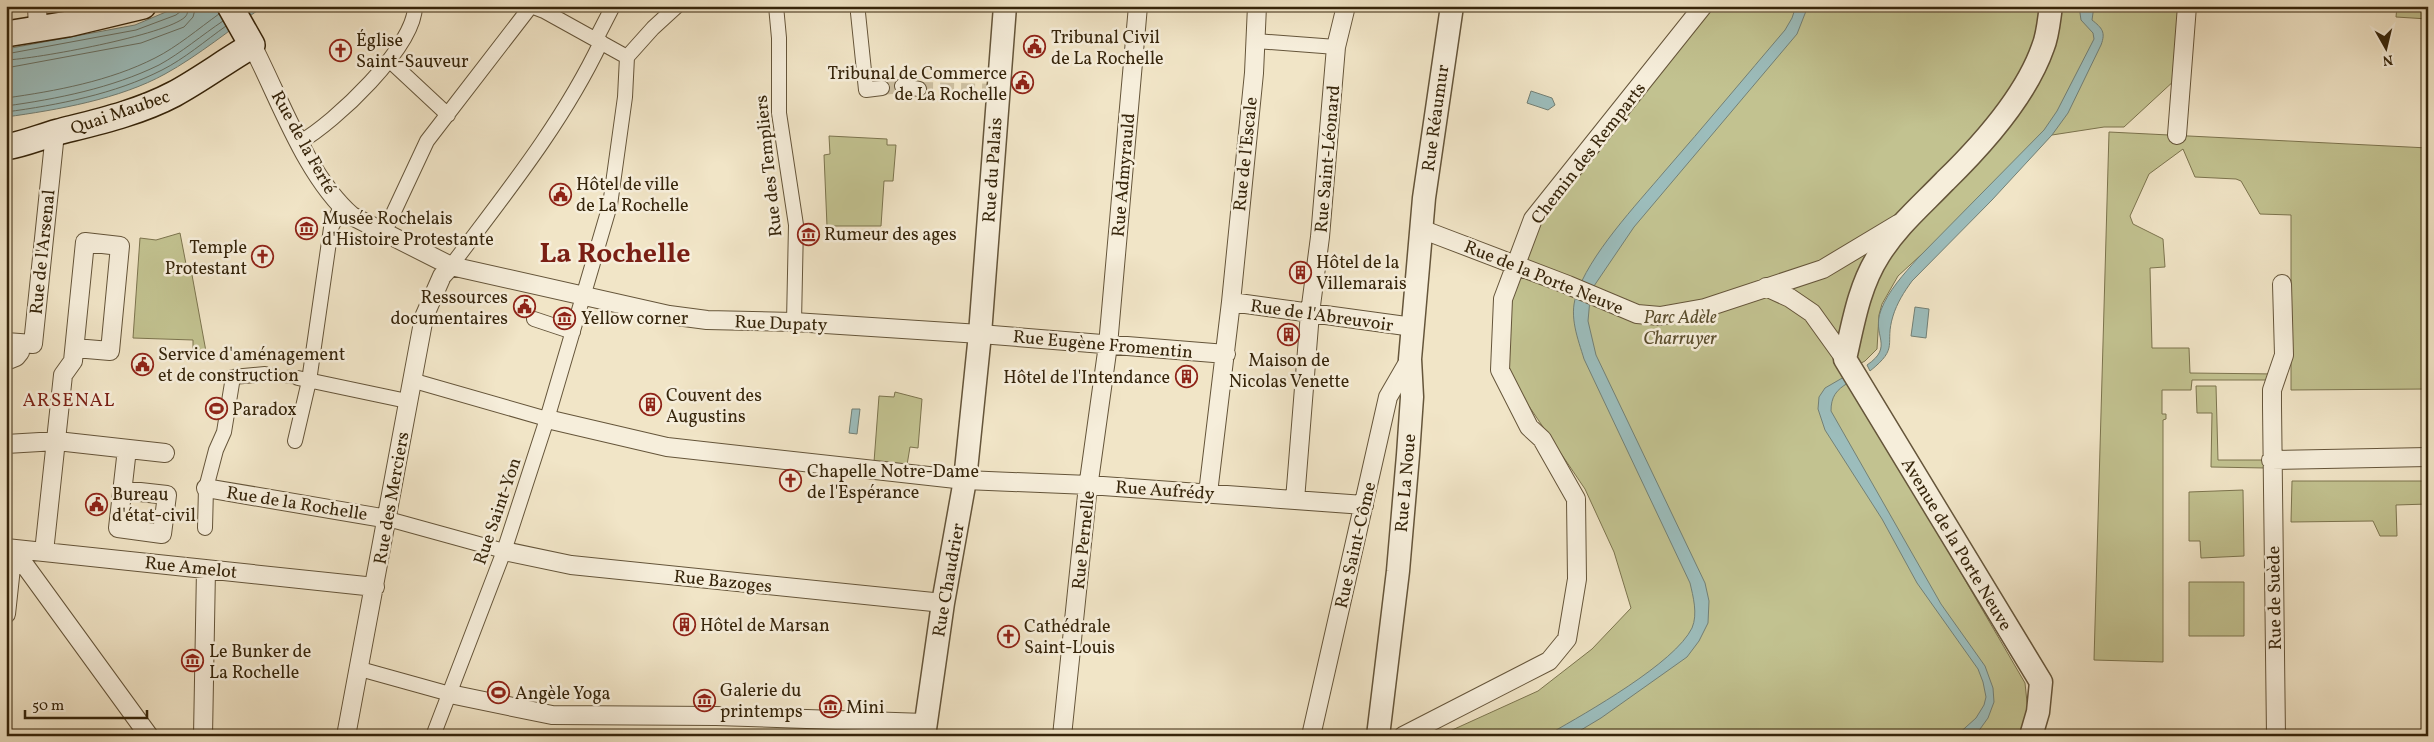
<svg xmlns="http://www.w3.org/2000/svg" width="2434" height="742" font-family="Vollkorn,serif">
	<rect width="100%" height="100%" fill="#f1e5c7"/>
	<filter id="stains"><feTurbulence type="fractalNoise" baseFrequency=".004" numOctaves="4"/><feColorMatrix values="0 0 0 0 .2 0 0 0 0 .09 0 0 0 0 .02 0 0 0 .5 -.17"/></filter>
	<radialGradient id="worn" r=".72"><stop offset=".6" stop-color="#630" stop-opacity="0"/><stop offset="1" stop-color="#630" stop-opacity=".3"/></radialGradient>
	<path fill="#c2c290" stroke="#7c744e" d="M 1711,6 L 2183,6 L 2176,79 L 2124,127 L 2104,127 L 2052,135 L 1898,276 L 1882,304 L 1879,315 L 1877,349 L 1865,361 L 1844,372 L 2025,683 L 2028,712 L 2025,736 L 1439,736 L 1538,691 L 1592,649 L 1631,608 L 1614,552 L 1585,489 L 1518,390 L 1505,367 L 1510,300 L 1539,223 Z
		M 2397,6 L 2428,6 L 2428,19 L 2396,17 Z
		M 2109,132 L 2428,148 L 2428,389 L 2291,390 L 2291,215 L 2260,214 L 2241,181 L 2236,179 L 2195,177 L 2183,149 L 2149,174 L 2130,216 L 2133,224 L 2163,239 L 2165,267 L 2150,268 L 2152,348 L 2189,348 L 2190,373 L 2277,374 L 2275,380 L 2192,380 L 2191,390 L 2162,390 L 2162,414 L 2166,414 L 2166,419 L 2163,420 L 2163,662 L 2094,660 Z
		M 829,136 L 887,139 L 887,145 L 896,145 L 893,181 L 884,181 L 881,226 L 827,226 L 824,155 L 830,154 Z
		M 180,233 L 186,264 L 190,264 L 207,357 L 193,359 L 193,340 L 133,338 L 140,238 L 156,240 Z
		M 2196,386 L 2216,386 L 2218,460 L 2265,460 L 2265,468 L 2211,467 L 2212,413 L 2197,413 Z
		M 895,392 L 922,399 L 918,448 L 910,447 L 907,465 L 874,462 L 879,396 L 894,397 Z
		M 2292,481 L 2428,481 L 2428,504 L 2396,505 L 2397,536 L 2380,536 L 2373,521 L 2291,522 Z
		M 2243,490 L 2244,556 L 2201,558 L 2200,541 L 2189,541 L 2189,492 Z
		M 2189,582 L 2244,582 L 2244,636 L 2189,636 Z"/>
	<path fill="#9cbdbc" stroke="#738075" d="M 180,6 L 264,6 C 232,28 198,56 165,74 C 120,99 57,110 6,117 L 6,49 L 135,25 Z
		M 1796,6 L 1808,6 L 1797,34 L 1634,227 L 1594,286 L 1590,299 L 1588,321 L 1596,355 L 1705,583 L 1709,601 L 1708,623 L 1699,641 L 1687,657 L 1601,718 L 1571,736 L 1552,736 L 1551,733 C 1586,713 1675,663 1692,628 C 1698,614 1693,596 1690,583 L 1584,359 C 1578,339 1569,317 1576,296 C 1588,256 1637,204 1664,172 C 1705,125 1745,77 1785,30 L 1792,18 Z
		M 2079,6 L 2094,6 L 2092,20 C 2102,28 2106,32 2101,45 L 2068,113 L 2052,135 L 1992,200 L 1912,281 C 1904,292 1897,303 1893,316 C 1884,345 1900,347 1870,371 L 1867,365 C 1895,346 1871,336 1881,310 C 1888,291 1904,274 1917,259 L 2044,130 L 2057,111 L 2094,39 L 2093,33 L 2081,20 Z
		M 1531,91 L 1552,98 L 1555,105 L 1548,110 L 1527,103 Z
		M 1915,307 L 1929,309 L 1926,338 L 1911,336 Z
		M 1844,377 L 1848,383 C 1836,390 1831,397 1831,411 L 1941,604 L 1985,666 L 1993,688 L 1994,702 L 1988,718 L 1975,736 L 1956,736 L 1976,718 L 1984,705 L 1986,697 L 1983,682 L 1978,669 L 1917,583 L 1882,519 L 1825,430 L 1818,409 L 1819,397 L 1825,388 Z
		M 852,409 L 860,409 L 857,434 L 849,433 Z"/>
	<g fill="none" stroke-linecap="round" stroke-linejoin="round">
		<path stroke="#697164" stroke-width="1" d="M 6,54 L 136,30 L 176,15 L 181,11 L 182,6
			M 6,60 C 36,59 166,35 185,17 C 188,14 188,10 188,6
			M 6,68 L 141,43 L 184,27 L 193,17 L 196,6
			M 6,98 C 56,91 110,81 155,58 C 177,47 198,29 219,14
			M 6,106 C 57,99 112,88 159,65 C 181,53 202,35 223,21
			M 6,112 C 58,105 115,94 162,70 C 184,59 205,41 226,26"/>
		<path stroke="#ccbfa1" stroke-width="14" stroke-dasharray="14 7" stroke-linecap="butt" d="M 882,88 L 902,86
			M 919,89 L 998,91
			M 265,374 L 298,378"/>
		<defs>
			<path id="pedestrian" d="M 531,6 L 544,11 L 627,57
				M 776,6 L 779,38 L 779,113 L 796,225 L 794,322
				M 858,13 L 866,90 L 882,88
				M 596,39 L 613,6
				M 1256,41 L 1336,47
				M 627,57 L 653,28 L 677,6
				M 389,60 L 448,115
				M 902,86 L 919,89
				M 300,142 C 334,123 415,47 415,6
				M 384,233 L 427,141 L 531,6
				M 451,266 C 505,194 562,124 601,42
				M 534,319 L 573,332
				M 298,378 L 407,401
				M 411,380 L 547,419
				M 295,441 L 309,381 L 331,228 L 341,207
				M 388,519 L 504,551
				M 205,528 L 206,488 L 216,450 L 224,432 L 233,377 L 265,374
				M 360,669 L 450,694
				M 433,736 L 504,551 L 547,419 L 610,205 L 625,97 L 627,57"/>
			<path id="minor" d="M 37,6 L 38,29
				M 252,45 C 280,99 306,176 352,216 L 451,266 L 669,315 L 707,320 L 794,322 L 980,334 L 1226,354
				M 2177,135 L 2187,6
				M 1421,229 L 1568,285 L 1637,314 L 1660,316 L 1705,308 L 1823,269 L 1898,224
				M 1766,287 L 1790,298 L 1812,313 L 1845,359
				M 1231,302 L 1413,327
				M 6,342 L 33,344 L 55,133
				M 6,361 L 16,357 L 20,352 L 19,346 L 15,343
				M 547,419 L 667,447 L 965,480 L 1089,485 L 1364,505
				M 6,444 L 57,441 L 165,453
				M 2271,460 L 2428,457
				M 206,488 L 388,519
				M 122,490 L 167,495 L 162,534 L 118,528 L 127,449
				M 1208,493 L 1231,302 L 1254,73 L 1257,6
				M 1295,500 L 1310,313 L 1320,237 L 1336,47 L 1346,6
				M 6,548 L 375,587
				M 13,549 L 149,736
				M 504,551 L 571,565 L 943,603
				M 44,552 L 63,375 L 73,361 L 85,242 L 120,246 L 110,351 L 75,348
				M 6,614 L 13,549
				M 450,694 L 552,715 L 716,716 L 925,723
				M 203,736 L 206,569
				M 346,736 L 424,317 L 442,276 L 451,266
				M 1062,736 L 1087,495 L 1108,345 L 1138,6
				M 1311,736 L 1388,397 L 1410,359
				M 1403,736 L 1549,661 L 1567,639 L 1577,579 L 1576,499 L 1542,439 L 1529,427 L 1500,370 L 1503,299 L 1533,219 L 1703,6
				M 2276,736 L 2272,406 L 2272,390 L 2284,355 L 2282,284"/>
			<path id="tertiary" d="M 924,736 L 943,603 L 965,480 L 980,334 L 1005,6
				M 1378,736 L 1398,571 L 1408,455 L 1412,397 L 1410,359 L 1424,198 L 1452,6
				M 2031,736 L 2038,712 L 2041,682 L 1845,359 C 1853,324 1859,286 1879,255 C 1897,226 1922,205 1945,181 C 1982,145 2026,96 2043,47 C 2048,35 2049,19 2051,6"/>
			<path id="secondary" d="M 6,34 L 68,24 L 143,6
				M 6,147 C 24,144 40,137 58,132 C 97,122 138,113 174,94 C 198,81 220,65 243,51 L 252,45 L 230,6"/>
		</defs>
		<use href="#pedestrian" stroke="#65553a" stroke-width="16"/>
		<use href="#minor" stroke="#65553a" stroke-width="20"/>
		<use href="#tertiary" stroke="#65553a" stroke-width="25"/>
		<use href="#secondary" stroke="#36250b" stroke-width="28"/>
		<use href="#pedestrian" stroke="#f6eedb" stroke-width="14"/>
		<use href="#minor" stroke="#f6eedb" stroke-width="18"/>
		<use href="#tertiary" stroke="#f6eedb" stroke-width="22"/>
		<use href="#secondary" stroke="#f6eedb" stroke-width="25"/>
	</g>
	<defs>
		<symbol id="civic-ring" viewBox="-11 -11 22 22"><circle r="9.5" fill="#f6eedb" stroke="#8f2418" stroke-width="1.5"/><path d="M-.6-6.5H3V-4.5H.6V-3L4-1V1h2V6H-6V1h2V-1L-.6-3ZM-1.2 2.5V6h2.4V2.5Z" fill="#8f2418"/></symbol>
		<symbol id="church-ring" viewBox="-11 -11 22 22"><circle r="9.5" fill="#f6eedb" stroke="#8f2418" stroke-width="1.5"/><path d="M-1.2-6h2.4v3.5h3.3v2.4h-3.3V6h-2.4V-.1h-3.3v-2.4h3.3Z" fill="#8f2418"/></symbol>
		<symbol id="museum-ring" viewBox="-11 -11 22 22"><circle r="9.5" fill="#f6eedb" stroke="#8f2418" stroke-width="1.5"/><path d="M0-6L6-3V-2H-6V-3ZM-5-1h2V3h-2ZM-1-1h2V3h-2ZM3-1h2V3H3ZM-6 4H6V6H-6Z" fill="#8f2418"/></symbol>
		<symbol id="building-ring" viewBox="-11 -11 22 22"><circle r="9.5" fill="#f6eedb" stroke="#8f2418" stroke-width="1.5"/><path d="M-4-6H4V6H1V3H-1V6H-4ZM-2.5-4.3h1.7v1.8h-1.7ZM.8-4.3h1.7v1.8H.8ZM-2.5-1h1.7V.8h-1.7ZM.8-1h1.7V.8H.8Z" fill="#8f2418"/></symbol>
		<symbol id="stadium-ring" viewBox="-11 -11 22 22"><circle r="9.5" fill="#f6eedb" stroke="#8f2418" stroke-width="1.5"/><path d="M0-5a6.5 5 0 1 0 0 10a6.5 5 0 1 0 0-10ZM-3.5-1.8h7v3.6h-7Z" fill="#8f2418"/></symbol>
	</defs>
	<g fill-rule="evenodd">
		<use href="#civic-ring" x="1022" y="34" width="25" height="25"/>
		<use href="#church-ring" x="328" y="38" width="25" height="25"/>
		<use href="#civic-ring" x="1010" y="70" width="25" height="25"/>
		<use href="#civic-ring" x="548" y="182" width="25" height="25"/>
		<use href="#museum-ring" x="294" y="216" width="25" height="25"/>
		<use href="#museum-ring" x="796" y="222" width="25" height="25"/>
		<use href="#church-ring" x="250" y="244" width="25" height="25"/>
		<use href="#building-ring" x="1288" y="260" width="25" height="25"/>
		<use href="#civic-ring" x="512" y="294" width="25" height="25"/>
		<use href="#museum-ring" x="552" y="306" width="25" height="25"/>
		<use href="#building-ring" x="1276" y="322" width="25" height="25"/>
		<use href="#civic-ring" x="130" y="352" width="25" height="25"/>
		<use href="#building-ring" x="1174" y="364" width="25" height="25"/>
		<use href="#building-ring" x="638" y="392" width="25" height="25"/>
		<use href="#stadium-ring" x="204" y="396" width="25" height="25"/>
		<use href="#church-ring" x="778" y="468" width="25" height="25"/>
		<use href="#civic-ring" x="84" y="492" width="25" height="25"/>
		<use href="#building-ring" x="672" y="612" width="25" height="25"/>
		<use href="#church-ring" x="996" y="624" width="25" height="25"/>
		<use href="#museum-ring" x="180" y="648" width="25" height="25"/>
		<use href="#stadium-ring" x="486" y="680" width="25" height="25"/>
		<use href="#museum-ring" x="692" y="688" width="25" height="25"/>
		<use href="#museum-ring" x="818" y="694" width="25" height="25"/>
	</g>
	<g text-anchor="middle" stroke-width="5" stroke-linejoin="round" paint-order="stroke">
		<g font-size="18" fill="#36250b" stroke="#f6eedb" text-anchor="start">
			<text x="1051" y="43">Tribunal Civil<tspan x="1051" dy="21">de La Rochelle</tspan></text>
			<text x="356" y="46">Église<tspan x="356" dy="21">Saint-Sauveur</tspan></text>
			<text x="1007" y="79" text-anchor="end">Tribunal de Commerce<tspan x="1007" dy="21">de La Rochelle</tspan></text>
			<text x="576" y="190">Hôtel de ville<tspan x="576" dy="21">de La Rochelle</tspan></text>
			<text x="322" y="224">Musée Rochelais<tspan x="322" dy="21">d'Histoire Protestante</tspan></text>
			<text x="824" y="240">Rumeur des ages</text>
			<text x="247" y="253" text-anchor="end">Temple<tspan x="247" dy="21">Protestant</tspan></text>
			<text x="1316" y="268">Hôtel de la<tspan x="1316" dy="21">Villemarais</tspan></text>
			<text x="508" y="303" text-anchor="end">Ressources<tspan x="508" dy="21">documentaires</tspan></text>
			<text x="581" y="324">Yellow corner</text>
			<text x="158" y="360">Service d'aménagement<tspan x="158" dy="21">et de construction</tspan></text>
			<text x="1289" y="366" text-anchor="middle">Maison de<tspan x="1289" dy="21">Nicolas Venette</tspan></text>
			<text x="1170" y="383" text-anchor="end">Hôtel de l'Intendance</text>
			<text x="666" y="401">Couvent des<tspan x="666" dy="21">Augustins</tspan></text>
			<text x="232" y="415">Paradox</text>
			<text x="807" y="477">Chapelle Notre-Dame<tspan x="807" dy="21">de l'Espérance</tspan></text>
			<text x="112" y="500">Bureau<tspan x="112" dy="21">d'état-civil</tspan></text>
			<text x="700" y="631">Hôtel de Marsan</text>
			<text x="1024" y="632">Cathédrale<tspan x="1024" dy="21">Saint-Louis</tspan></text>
			<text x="209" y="657">Le Bunker de<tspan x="209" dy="21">La Rochelle</tspan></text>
			<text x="720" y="696">Galerie du<tspan x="720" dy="21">printemps</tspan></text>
			<text x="515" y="699">Angèle Yoga</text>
			<text x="846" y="713">Mini</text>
		</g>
		<g font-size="18" fill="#36250b" stroke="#f6eedb">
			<text transform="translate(120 112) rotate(-19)" y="6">Quai Maubec</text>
			<text transform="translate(1435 118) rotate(-82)" y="6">Rue Réaumur</text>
			<text transform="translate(304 142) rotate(61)" y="6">Rue de la Ferté</text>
			<text transform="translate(1588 153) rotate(-52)" y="6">Chemin des Remparts</text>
			<text transform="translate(1245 154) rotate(-84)" y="6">Rue de l'Escale</text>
			<text transform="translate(1327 159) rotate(-85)" y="6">Rue Saint-Léonard</text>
			<text transform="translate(768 166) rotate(-96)" y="6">Rue des Templiers</text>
			<text transform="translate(992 170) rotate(-86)" y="6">Rue du Palais</text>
			<text transform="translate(1123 175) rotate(-85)" y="6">Rue Admyrauld</text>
			<text transform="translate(42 252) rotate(-84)" y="6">Rue de l'Arsenal</text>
			<text transform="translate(1544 277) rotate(22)" y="6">Rue de la Porte Neuve</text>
			<text transform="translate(1322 315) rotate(8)" y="6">Rue de l'Abreuvoir</text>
			<text transform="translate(781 323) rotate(2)" y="6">Rue Dupaty</text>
			<text transform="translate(1103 344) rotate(5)" y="6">Rue Eugène Fromentin</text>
			<text transform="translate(1405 483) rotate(-85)" y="6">Rue La Noue</text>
			<text transform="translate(1165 490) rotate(4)" y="6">Rue Aufrédy</text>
			<text transform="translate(391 498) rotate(-80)" y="6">Rue des Merciers</text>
			<text transform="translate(297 503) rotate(9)" y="6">Rue de la Rochelle</text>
			<text transform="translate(497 511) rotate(-71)" y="6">Rue Saint-Yon</text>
			<text transform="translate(1083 540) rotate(-84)" y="6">Rue Pernelle</text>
			<text transform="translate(1957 544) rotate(59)" y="6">Avenue de la Porte Neuve</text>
			<text transform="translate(1355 545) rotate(-77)" y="6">Rue Saint-Côme</text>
			<text transform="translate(191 567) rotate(6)" y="6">Rue Amelot</text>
			<text transform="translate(948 580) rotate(-80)" y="6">Rue Chaudrier</text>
			<text transform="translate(723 581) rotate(6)" y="6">Rue Bazoges</text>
			<text transform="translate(2274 598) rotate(-91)" y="6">Rue de Suède</text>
		</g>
		<g font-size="18" font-style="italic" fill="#594c2c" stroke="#f6eedb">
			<text x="1680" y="323">Parc Adèle<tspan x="1680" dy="21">Charruyer</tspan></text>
		</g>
		<g font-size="19" letter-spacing="1" fill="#7a1f14" stroke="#f6eedb">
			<text x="69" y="406">ARSENAL</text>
		</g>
		<g font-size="28" font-weight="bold" fill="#7a1f14" stroke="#f6eedb">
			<text x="615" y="262">La Rochelle</text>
		</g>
	</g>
	<rect width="2434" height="742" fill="none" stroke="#f1e5c7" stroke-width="25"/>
	<rect x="8" y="8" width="2419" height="727" fill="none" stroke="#36250b" stroke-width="2.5"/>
	<rect x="12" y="12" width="2409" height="717" fill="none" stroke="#36250b"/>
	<g transform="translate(2386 48) rotate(172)" stroke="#f6eedb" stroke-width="4" paint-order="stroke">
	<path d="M0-4L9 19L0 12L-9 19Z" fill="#36250b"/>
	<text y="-8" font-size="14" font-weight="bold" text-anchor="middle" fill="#36250b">N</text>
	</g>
	<path d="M25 710v8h122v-8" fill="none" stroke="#36250b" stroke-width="2.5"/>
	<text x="32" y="710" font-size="15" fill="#36250b" stroke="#f6eedb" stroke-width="4" paint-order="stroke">50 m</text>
	<rect width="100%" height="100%" filter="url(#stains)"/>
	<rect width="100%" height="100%" fill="url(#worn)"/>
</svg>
